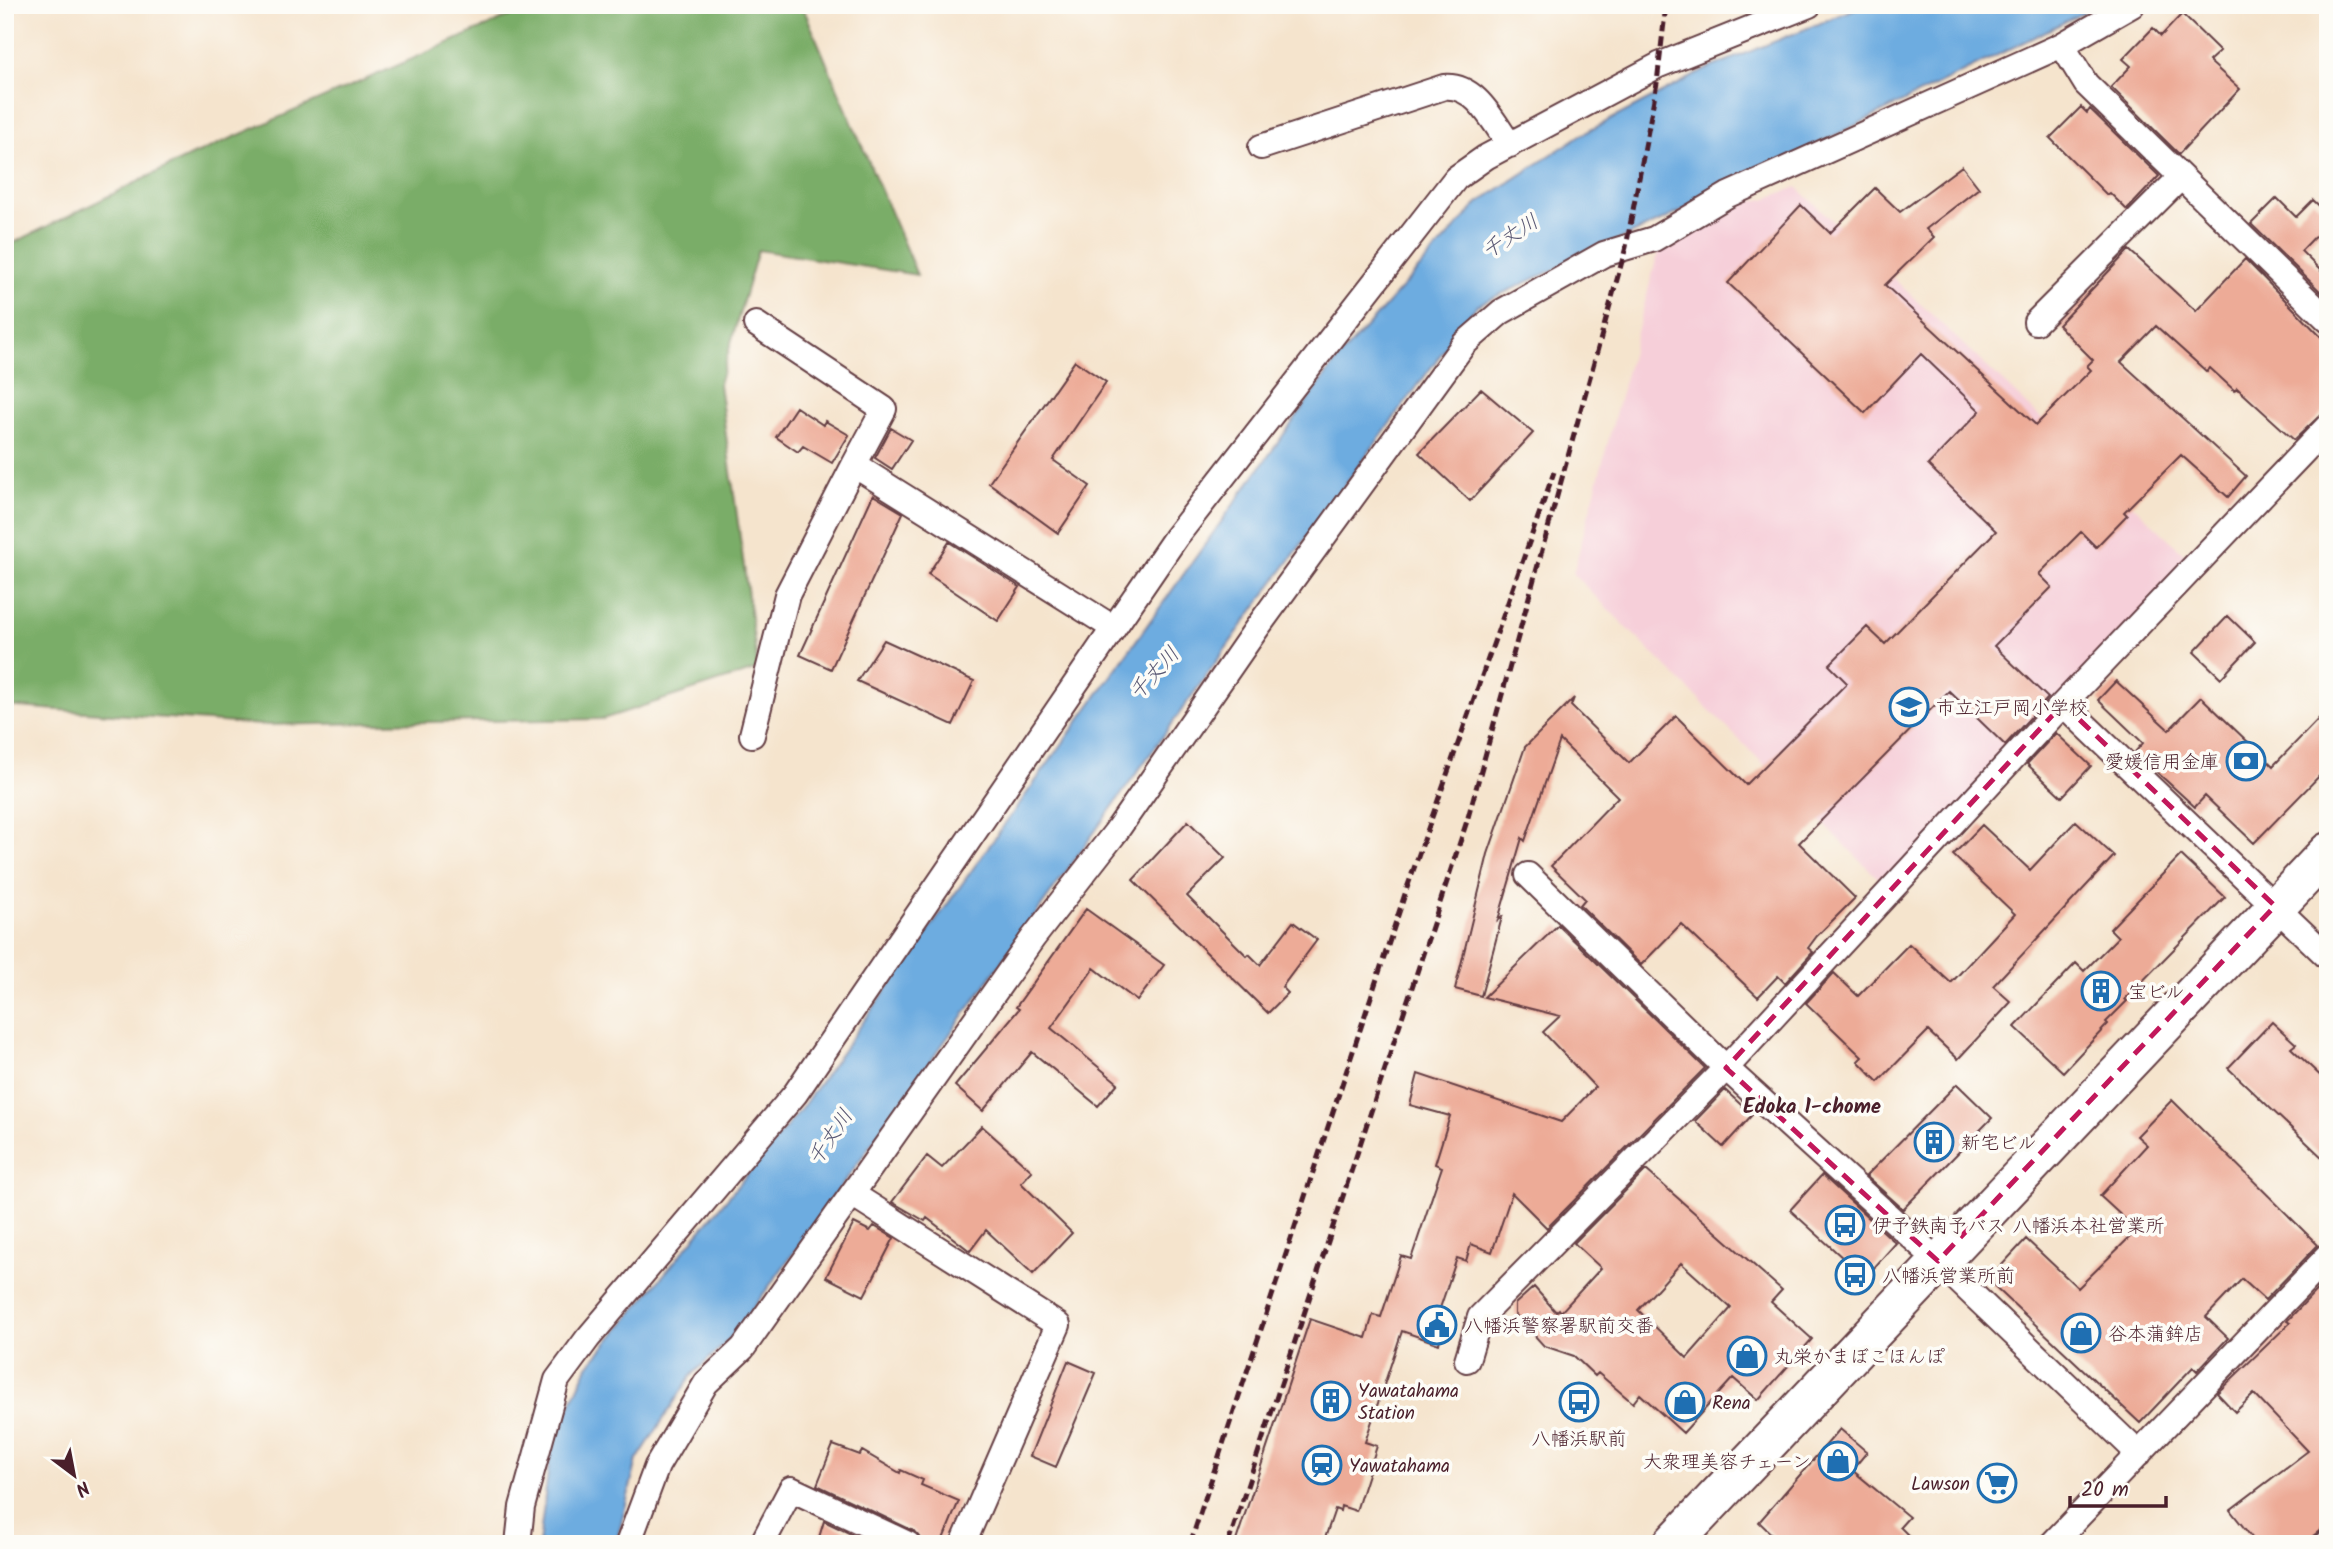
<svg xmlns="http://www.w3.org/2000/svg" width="2333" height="1549" font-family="Kalam,'Klee One',sans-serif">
	<rect width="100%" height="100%" fill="#fdfcf7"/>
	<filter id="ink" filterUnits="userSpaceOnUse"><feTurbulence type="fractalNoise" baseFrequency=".0143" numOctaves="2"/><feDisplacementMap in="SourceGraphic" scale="14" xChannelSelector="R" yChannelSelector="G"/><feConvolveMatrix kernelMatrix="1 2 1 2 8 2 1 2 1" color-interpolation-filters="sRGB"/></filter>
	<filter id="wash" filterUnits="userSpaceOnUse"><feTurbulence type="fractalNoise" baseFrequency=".00686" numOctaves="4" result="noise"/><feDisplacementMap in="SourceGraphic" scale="28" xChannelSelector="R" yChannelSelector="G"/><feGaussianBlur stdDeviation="1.57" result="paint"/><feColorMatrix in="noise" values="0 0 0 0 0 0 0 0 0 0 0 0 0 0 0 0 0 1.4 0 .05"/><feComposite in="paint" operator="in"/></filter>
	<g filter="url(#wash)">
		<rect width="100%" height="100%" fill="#f5e4cd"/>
		<path fill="#f6cfd9" d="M 1797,187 L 2193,562 L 1885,885 L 1573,574 L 1659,249 L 1728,205 L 1765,199 Z"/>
		<path fill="#7aad68" stroke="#62664a" stroke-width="2" d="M 535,5 L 802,5 L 917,275 L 758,250 L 719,384 L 758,669 L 603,719 L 262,725 L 5,706 L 5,247 L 182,160 Z"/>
		<path fill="#6dace0" stroke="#5c6686" stroke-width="2" d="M 1864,5 L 2099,5 L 1678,213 L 1477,305 L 1254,609 L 792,1255 L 732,1337 L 691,1376 L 637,1460 L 616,1544 L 539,1544 L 551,1448 L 588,1366 L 798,1113 L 1337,360 L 1478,203 L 1581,135 L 1707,69 Z"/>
		<g id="blocks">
			<path fill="#edab97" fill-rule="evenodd" d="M 2182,14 L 2220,51 L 2209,61 L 2240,89 L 2179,154 L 2111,87 L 2131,66 L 2123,59 L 2153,28 L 2161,36 Z
				M 2081,107 L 2087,113 L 2090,109 L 2159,176 L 2127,210 L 2110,193 L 2107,195 L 2050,138 Z
				M 1962,166 L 1979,188 L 1926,229 L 1934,237 L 1885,285 L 2036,425 L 2091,370 L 2087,366 L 2093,360 L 2058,325 L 2129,250 L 2196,311 L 2245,259 L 2328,344 L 2328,408 L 2294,440 L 2237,388 L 2235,391 L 2210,368 L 2207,372 L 2156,326 L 2121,362 L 2246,476 L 2228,497 L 2181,455 L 2124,512 L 2127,515 L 2096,547 L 2081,532 L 2039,574 L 2052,587 L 1994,646 L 2048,698 L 2005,745 L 1949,691 L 1799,843 L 1855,898 L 1817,936 L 1808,948 L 1813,952 L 1785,983 L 1778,976 L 1758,997 L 1681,924 L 1641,965 L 1580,905 L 1585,899 L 1551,866 L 1618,797 L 1560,740 L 1525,841 L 1522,838 L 1498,920 L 1502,917 L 1481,996 L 1455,989 L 1488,854 L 1525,747 L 1574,698 L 1571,706 L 1629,763 L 1676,716 L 1746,785 L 1847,683 L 1829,665 L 1867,627 L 1885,644 L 1996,531 L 1928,465 L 1980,411 L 1921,354 L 1865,413 L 1728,283 L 1801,205 L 1830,233 L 1875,188 L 1900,212 Z
				M 2277,198 L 2296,217 L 2313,200 L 2328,214 L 2328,223 L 2301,251 L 2328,278 L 2328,289 L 2323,294 L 2251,224 Z
				M 1075,361 L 1106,382 L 1053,460 L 1090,486 L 1058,533 L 989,483 Z
				M 1481,389 L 1533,433 L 1470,501 L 1419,453 Z
				M 796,407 L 823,425 L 825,421 L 849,435 L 832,463 L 803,446 L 798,452 L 776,437 Z
				M 891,428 L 911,440 L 892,469 L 875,458 Z
				M 873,495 L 903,513 L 831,669 L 800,655 Z
				M 949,542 L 1020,587 L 998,621 L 928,574 Z
				M 2228,616 L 2255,642 L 2221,678 L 2194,652 Z
				M 884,640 L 974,681 L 953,725 L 857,681 Z
				M 2116,681 L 2169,730 L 2201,697 L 2273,766 L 2328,709 L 2328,767 L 2254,843 L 2205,796 L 2195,807 L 2135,752 L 2143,743 L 2098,700 Z
				M 2056,733 L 2091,766 L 2062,797 L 2027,764 Z
				M 1188,821 L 1225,858 L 1187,896 L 1247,956 L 1249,954 L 1260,965 L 1293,922 L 1317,940 L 1282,987 L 1288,993 L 1268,1013 L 1133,880 Z
				M 2076,821 L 2114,856 L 1993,986 L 2011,1002 L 1958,1059 L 1928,1031 L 1878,1082 L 1858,1061 L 1862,1057 L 1806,1003 L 1834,973 L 1858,996 L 1909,944 L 1951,983 L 2015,914 L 1953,855 L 1982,825 L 2030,870 Z
				M 2181,855 L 2225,897 L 2125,999 L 2127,1001 L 2106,1022 L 2108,1024 L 2063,1072 L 2015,1027 L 2076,963 L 2084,971 L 2118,937 L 2110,929 Z
				M 1086,909 L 1164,965 L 1137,1001 L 1094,968 L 1051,1028 L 1118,1083 L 1098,1106 L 1032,1052 L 983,1111 L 955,1086 L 1019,1009 L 1016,1007 Z
				M 1558,925 L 1705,1068 L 1547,1228 L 1512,1193 L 1492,1252 L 1471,1244 L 1466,1261 L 1457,1258 L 1437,1317 L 1444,1319 L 1439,1344 L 1402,1331 L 1365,1442 L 1377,1446 L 1356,1511 L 1341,1506 L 1340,1511 L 1335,1509 L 1323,1544 L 1235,1544 L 1310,1319 L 1366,1338 L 1373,1315 L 1381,1317 L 1401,1256 L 1411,1259 L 1442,1167 L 1435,1164 L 1450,1116 L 1410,1105 L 1418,1074 L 1561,1122 L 1595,1087 L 1543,1032 L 1560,1016 L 1484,997 Z
				M 2272,1022 L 2296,1044 L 2291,1048 L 2328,1083 L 2328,1163 L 2228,1068 Z
				M 1957,1084 L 1992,1118 L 1903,1209 L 1866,1176 Z
				M 1725,1090 L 1752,1115 L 1723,1147 L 1695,1121 Z
				M 2172,1100 L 2318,1245 L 2265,1300 L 2242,1279 L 2206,1317 L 2228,1338 L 2197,1371 L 2193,1367 L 2140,1423 L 1988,1280 L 2026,1239 L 2078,1288 L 2137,1230 L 2100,1196 L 2147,1145 L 2137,1136 Z
				M 982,1126 L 1032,1171 L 1021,1183 L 1072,1233 L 1033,1274 L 986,1230 L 970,1251 L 927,1218 L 925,1221 L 892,1202 L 927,1156 L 942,1168 Z
				M 1646,1170 L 1782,1290 L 1771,1302 L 1812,1339 L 1758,1400 L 1733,1378 L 1683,1433 L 1640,1394 L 1633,1403 L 1598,1373 L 1595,1376 L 1574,1356 L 1544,1346 L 1515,1314 L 1515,1304 L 1534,1287 L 1556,1312 L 1559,1309 L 1561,1312 L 1601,1268 L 1574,1243 ZM 1681,1263 L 1731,1308 L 1687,1358 L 1638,1310 Z
				M 1822,1175 L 1896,1243 L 1865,1278 L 1790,1210 Z
				M 854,1223 L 870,1231 L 874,1226 L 894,1238 L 864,1296 L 826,1277 Z
				M 2328,1278 L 2328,1524 L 2303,1544 L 2257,1544 L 2230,1510 L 2308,1451 L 2254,1394 L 2235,1412 L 2217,1393 L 2290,1323 L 2287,1321 Z
				M 1068,1361 L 1096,1373 L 1056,1467 L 1030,1456 Z
				M 1840,1429 L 1867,1452 L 1852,1470 L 1909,1517 L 1900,1527 L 1917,1544 L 1782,1544 L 1759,1522 Z
				M 833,1445 L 860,1455 L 862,1451 L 900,1473 L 901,1470 L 923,1480 L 921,1485 L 959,1501 L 941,1544 L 923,1544 L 914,1531 L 817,1485 Z
				M 824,1521 L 872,1544 L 817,1544 Z"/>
		</g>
	</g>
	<g filter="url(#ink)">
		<use href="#blocks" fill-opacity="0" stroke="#643d43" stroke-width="2"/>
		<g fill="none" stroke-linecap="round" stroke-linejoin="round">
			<defs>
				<path id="minor" d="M 2062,45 L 2086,84 L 2328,320
					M 1261,147 L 1444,87 C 1476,84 1493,122 1510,145
					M 2036,322 L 2181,177
					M 756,324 L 884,409 L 854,465
					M 2063,704 L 2328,957
					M 752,735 L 787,595 L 854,465 L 1112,627
					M 1528,875 L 1726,1068 L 1938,1261 L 2139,1454
					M 852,1194 L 1058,1325 L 963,1544
					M 1467,1360 L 1480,1317 L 1726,1068 L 2063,704 L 2328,426
					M 518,1544 L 522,1507 L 557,1380 L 588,1338 L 795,1094 L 1176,537 L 1456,178 L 1486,157 L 1659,65 L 1809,5
					M 628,1544 L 657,1466 L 706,1383 L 743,1348 L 1033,938 L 1115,833 L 1257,628 L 1464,344 L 1501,312 L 1604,254 L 1654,239 L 1728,195 L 2062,45 L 2132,5
					M 762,1544 L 791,1489 L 908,1544
					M 2052,1544 L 2328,1256
					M 2326,1544 L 2328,1542"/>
				<path id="trunk" d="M 1672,1544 L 2328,852"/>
			</defs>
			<use href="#minor" stroke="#643d43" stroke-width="28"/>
			<use href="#trunk" stroke="#643d43" stroke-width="42"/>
			<use href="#minor" stroke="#fff" stroke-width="24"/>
			<use href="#trunk" stroke="#fff" stroke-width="38"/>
			<path stroke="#4a1f2b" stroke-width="5" stroke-dasharray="10 5" stroke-linecap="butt" d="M 1190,1544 L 1407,888 L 1554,472
				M 1228,1544 L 1467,821 L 1626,247 L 1657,83 L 1666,5"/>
		</g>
	</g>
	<path fill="none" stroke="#c2185b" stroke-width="5" stroke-dasharray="14 9" stroke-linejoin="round" d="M 2063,704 L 2275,906 L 1938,1261 L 1726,1068 Z"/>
	<defs>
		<symbol id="school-ring" viewBox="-11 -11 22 22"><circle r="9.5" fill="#fdfcf7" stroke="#1f6fb2" stroke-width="1.5"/><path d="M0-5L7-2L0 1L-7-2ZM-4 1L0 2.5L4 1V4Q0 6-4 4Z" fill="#1f6fb2"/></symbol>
		<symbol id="bank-ring" viewBox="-11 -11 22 22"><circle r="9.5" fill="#fdfcf7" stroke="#1f6fb2" stroke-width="1.5"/><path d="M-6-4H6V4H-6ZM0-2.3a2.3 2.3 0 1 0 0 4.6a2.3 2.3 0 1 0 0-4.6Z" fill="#1f6fb2"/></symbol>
		<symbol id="building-ring" viewBox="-11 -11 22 22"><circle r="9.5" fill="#fdfcf7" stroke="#1f6fb2" stroke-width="1.5"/><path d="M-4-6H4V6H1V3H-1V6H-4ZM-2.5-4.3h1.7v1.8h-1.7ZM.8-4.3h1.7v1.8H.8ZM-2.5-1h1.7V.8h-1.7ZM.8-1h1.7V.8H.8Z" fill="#1f6fb2"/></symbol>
		<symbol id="bus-ring" viewBox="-11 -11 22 22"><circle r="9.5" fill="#fdfcf7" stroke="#1f6fb2" stroke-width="1.5"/><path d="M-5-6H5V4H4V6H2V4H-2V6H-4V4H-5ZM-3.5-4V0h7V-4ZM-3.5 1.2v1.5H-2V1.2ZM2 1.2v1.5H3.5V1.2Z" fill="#1f6fb2"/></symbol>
		<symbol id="civic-ring" viewBox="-11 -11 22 22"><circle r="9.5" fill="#fdfcf7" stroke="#1f6fb2" stroke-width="1.5"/><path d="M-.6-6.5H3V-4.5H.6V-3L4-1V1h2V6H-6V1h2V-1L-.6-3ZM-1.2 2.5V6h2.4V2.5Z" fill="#1f6fb2"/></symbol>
		<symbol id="shop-ring" viewBox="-11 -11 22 22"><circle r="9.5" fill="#fdfcf7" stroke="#1f6fb2" stroke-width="1.5"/><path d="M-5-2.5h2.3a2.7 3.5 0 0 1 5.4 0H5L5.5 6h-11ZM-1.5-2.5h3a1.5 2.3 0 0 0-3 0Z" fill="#1f6fb2"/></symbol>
		<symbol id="station-ring" viewBox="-11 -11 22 22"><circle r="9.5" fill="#fdfcf7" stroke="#1f6fb2" stroke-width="1.5"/><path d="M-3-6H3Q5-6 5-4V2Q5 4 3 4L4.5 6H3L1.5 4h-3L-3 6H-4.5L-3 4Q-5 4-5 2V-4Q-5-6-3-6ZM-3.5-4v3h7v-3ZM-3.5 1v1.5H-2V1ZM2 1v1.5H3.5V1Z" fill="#1f6fb2"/></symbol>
		<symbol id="supermarket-ring" viewBox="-11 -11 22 22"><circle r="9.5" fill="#fdfcf7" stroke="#1f6fb2" stroke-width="1.5"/><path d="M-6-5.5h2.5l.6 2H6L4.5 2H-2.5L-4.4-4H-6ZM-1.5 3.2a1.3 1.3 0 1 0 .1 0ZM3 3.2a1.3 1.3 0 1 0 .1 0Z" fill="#1f6fb2"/></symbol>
	</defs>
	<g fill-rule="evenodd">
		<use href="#school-ring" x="1887" y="685" width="44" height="44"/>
		<use href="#bank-ring" x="2224" y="739" width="44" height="44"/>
		<use href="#building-ring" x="2079" y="969" width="44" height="44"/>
		<use href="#building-ring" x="1912" y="1120" width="44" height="44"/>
		<use href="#bus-ring" x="1823" y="1203" width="44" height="44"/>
		<use href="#bus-ring" x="1833" y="1253" width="44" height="44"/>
		<use href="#civic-ring" x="1415" y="1303" width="44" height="44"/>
		<use href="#shop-ring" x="2059" y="1311" width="44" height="44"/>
		<use href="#shop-ring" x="1725" y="1334" width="44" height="44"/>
		<use href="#building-ring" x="1309" y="1379" width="44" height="44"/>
		<use href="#bus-ring" x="1557" y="1380" width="44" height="44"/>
		<use href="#shop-ring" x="1663" y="1380" width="44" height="44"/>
		<use href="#shop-ring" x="1816" y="1439" width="44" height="44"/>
		<use href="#station-ring" x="1300" y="1443" width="44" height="44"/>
		<use href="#supermarket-ring" x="1975" y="1461" width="44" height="44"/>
	</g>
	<g text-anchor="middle" stroke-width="7" stroke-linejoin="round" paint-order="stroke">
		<g font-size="19" fill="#4a1f2b" stroke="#fdfcf7" text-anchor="start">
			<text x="1936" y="714">市立江戸岡小学校</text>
			<text x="2219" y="768" text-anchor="end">愛媛信用金庫</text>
			<text x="2128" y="998">宝ビル</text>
			<text x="1961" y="1149">新宅ビル</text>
			<text x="1872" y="1232">伊予鉄南予バス 八幡浜本社営業所</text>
			<text x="1882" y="1282">八幡浜営業所前</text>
			<text x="1464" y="1332">八幡浜警察署駅前交番</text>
			<text x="2108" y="1340">谷本蒲鉾店</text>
			<text x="1774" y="1363">丸栄かまぼこほんぽ</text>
			<text x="1358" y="1397">Yawatahama<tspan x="1358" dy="22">Station</tspan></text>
			<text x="1712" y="1409">Rena</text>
			<text x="1579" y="1445" text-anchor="middle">八幡浜駅前</text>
			<text x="1811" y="1468" text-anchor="end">大衆理美容チェーン</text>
			<text x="1349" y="1472">Yawatahama</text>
			<text x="1970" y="1490" text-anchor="end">Lawson</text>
		</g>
		<g font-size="21" font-style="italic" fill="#585773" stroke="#fdfcf7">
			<text transform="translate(1510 236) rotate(-33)" y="7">千丈川</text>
			<text transform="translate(1154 673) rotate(-48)" y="7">千丈川</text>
			<text transform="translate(830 1137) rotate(-56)" y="7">千丈川</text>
		</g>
		<g font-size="21" font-weight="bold" fill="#4a1f2b" stroke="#fdfcf7">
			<text x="1812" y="1113">Edoka 1-chome</text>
		</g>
	</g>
	<rect width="2333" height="1549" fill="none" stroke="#fdfcf7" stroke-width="28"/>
	<g transform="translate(74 1475) rotate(148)" stroke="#fdfcf7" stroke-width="5" paint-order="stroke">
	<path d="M0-5L12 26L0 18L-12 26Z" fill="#4a1f2b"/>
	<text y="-10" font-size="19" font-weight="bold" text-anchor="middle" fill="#4a1f2b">N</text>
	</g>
	<path d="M2070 1496v10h96v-10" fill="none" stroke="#4a1f2b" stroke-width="3.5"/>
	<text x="2081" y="1496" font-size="21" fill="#4a1f2b" stroke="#fdfcf7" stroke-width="5" paint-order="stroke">20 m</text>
</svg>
